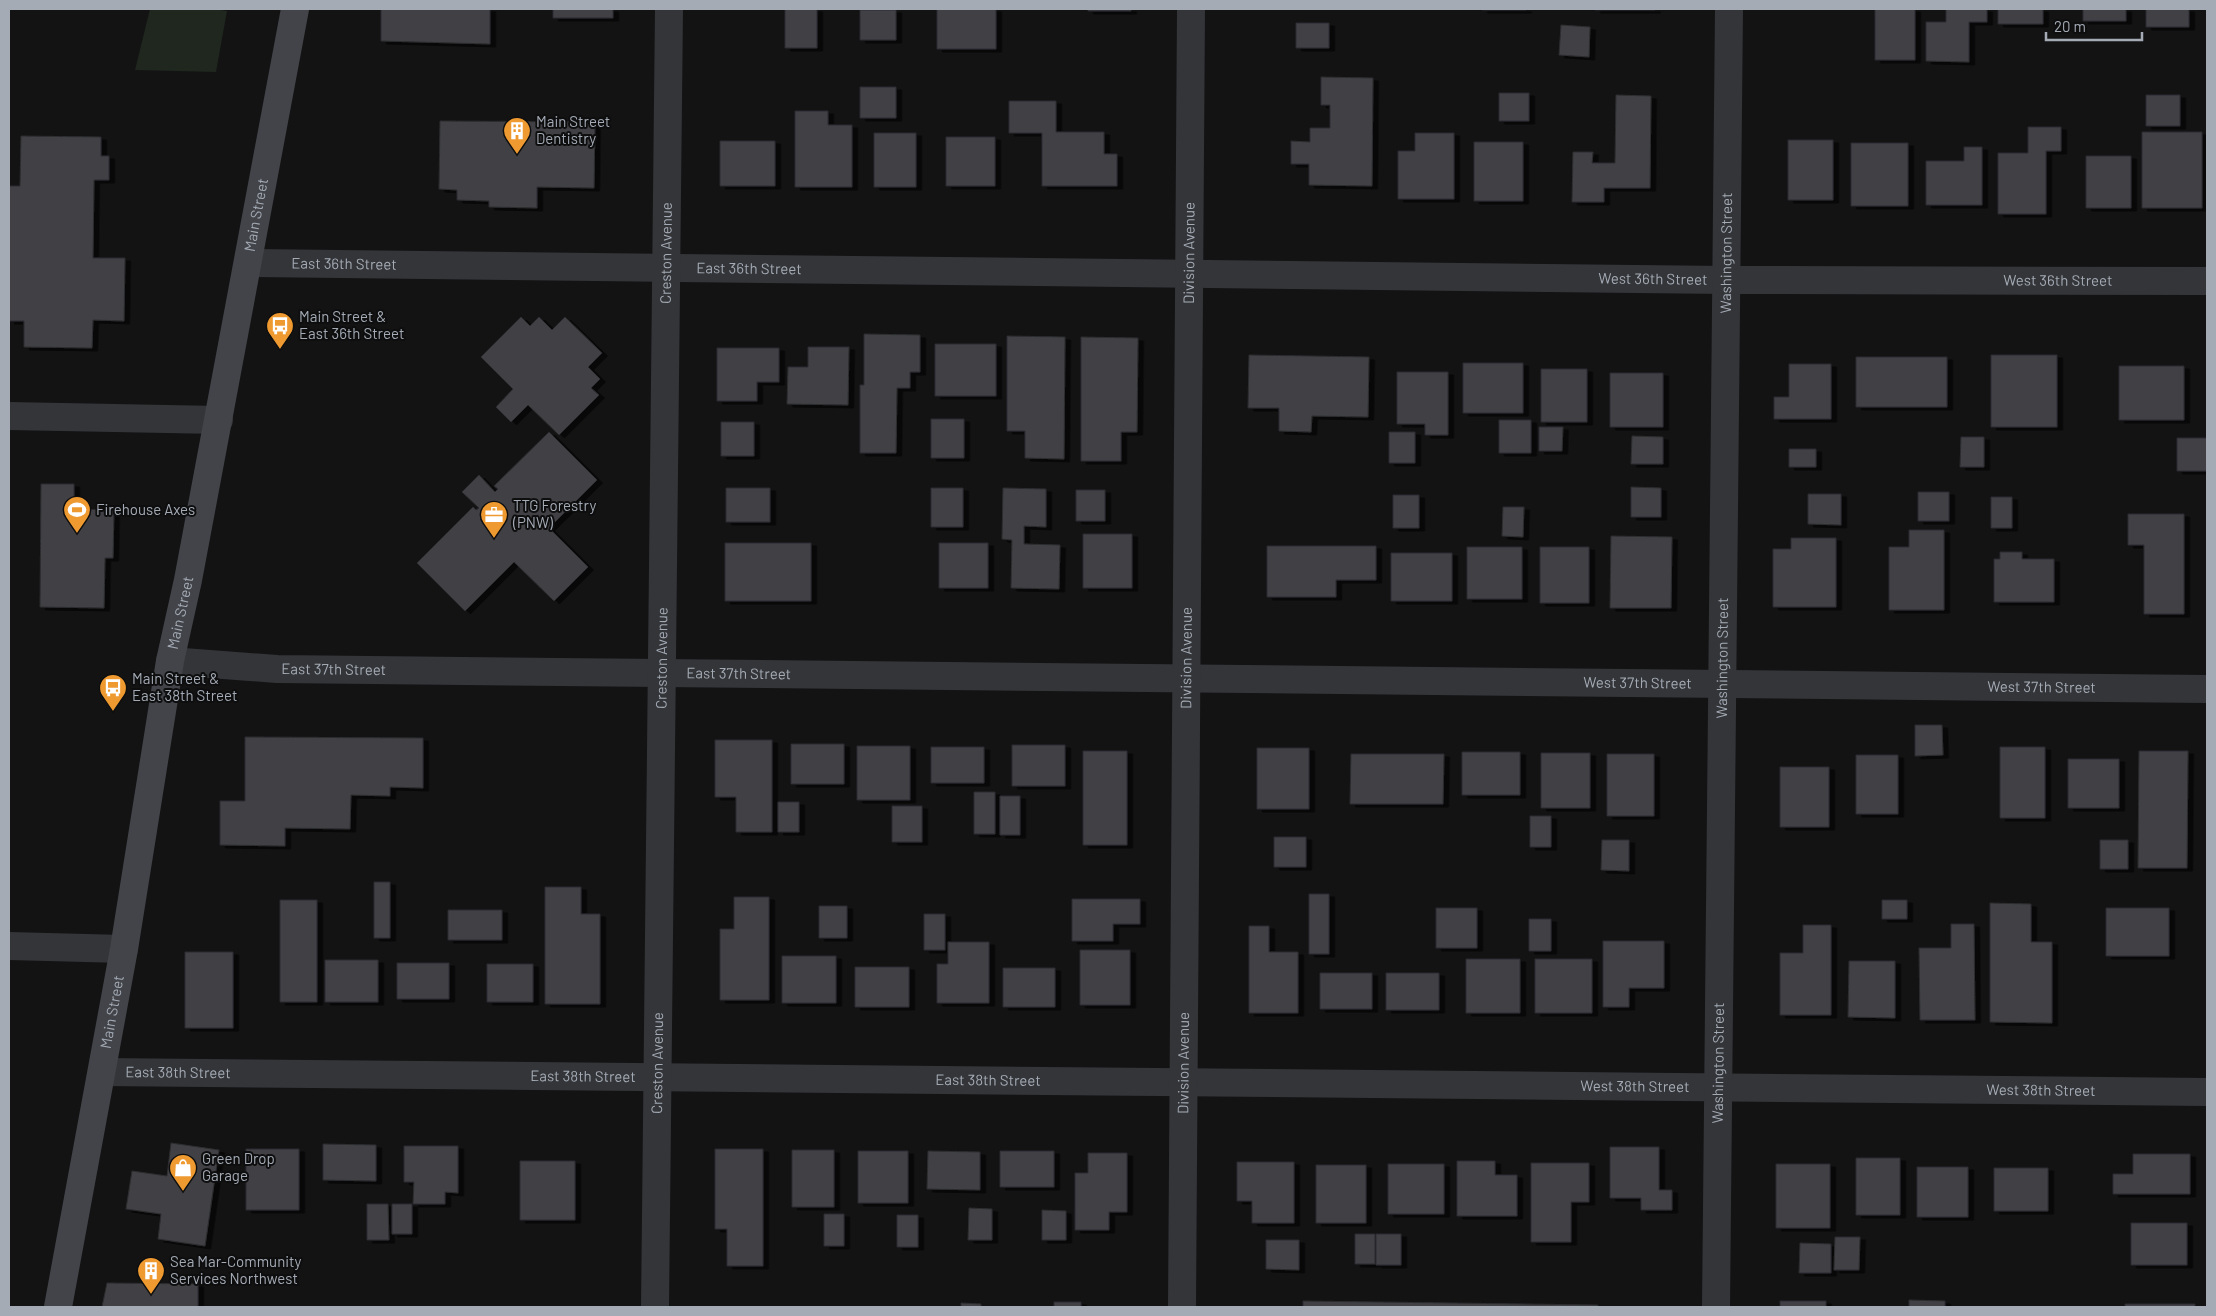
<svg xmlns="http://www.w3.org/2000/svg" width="2216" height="1316" font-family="Barlow,sans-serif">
	<defs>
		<filter id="shadow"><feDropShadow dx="5.5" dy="3" stdDeviation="0" flood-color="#0009"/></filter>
	</defs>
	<rect width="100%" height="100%" fill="#131314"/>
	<path fill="#1f271f" d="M 150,9 L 214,9 L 227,11 L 216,72 L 135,70 Z"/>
	<path fill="#3f4144" stroke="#2d2d30" filter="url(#shadow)" d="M 381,9 L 490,9 L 490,44 L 381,41 Z
		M 553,9 L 613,9 L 613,18 L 553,18 Z
		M 785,9 L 817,9 L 817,48 L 785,48 Z
		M 937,9 L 996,9 L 996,49 L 937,49 Z
		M 1088,9 L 1131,9 L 1131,11 L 1088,11 Z
		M 1482,9 L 1526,9 L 1526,10 L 1482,10 Z
		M 1595,9 L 1655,9 L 1655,10 L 1595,10 Z
		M 1875,9 L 1915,9 L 1915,60 L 1875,60 Z
		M 1946,9 L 1987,9 L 1987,22 L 1969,22 L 1969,62 L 1926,61 L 1926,22 L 1946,22 Z
		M 1998,9 L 2043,9 L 2043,24 L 1998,24 Z
		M 2083,9 L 2126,9 L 2126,21 L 2083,21 Z
		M 2146,9 L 2189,9 L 2189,27 L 2146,27 Z
		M 860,10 L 896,10 L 896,40 L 860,40 Z
		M 1296,23 L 1329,23 L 1329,48 L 1296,48 Z
		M 1561,25 L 1590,27 L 1589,57 L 1559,55 Z
		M 1321,77 L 1373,78 L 1372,186 L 1309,185 L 1309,164 L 1291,164 L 1291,141 L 1310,142 L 1310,128 L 1330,128 L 1330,105 L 1321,105 Z
		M 860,87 L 896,87 L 896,118 L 860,118 Z
		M 1499,93 L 1529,93 L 1529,121 L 1499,121 Z
		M 1616,95 L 1651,96 L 1650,188 L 1604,188 L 1604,202 L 1572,202 L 1573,152 L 1593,152 L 1592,163 L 1615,163 Z
		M 2146,95 L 2180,95 L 2180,126 L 2146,126 Z
		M 1009,101 L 1056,101 L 1056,132 L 1104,132 L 1104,154 L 1117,154 L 1117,186 L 1042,186 L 1042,133 L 1009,133 Z
		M 795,111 L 828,111 L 828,125 L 852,125 L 852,187 L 795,187 Z
		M 440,121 L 595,122 L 594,188 L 537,187 L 537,208 L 489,207 L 489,201 L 457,200 L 457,190 L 439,189 Z
		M 2028,127 L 2061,127 L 2061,151 L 2046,151 L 2046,214 L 1998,214 L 1998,153 L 2028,153 Z
		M 2142,132 L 2202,132 L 2202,208 L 2142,208 Z
		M 874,133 L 916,133 L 916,187 L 874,187 Z
		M 1415,133 L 1454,133 L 1454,199 L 1398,199 L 1398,151 L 1415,151 Z
		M 21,136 L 101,137 L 101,156 L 109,156 L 109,180 L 94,180 L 93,258 L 125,258 L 124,321 L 93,320 L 92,348 L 24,347 L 24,321 L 9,321 L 9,186 L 20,186 Z
		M 946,137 L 995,137 L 995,186 L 946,186 Z
		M 1788,140 L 1833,140 L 1833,200 L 1788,200 Z
		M 720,141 L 775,141 L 775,186 L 720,186 Z
		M 1474,142 L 1523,142 L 1523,201 L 1474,201 Z
		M 1851,143 L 1908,143 L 1908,206 L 1851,206 Z
		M 1964,147 L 1982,147 L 1982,205 L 1926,205 L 1926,161 L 1964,161 Z
		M 2086,156 L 2131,156 L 2131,208 L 2086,208 Z
		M 521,317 L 530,326 L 539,317 L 552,330 L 565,317 L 602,353 L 588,367 L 600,379 L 591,388 L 599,395 L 559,435 L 528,405 L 511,422 L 496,407 L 513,389 L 481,357 Z
		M 864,334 L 920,335 L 920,372 L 910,372 L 910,388 L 897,388 L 896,453 L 860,453 L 860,385 L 864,385 Z
		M 1007,336 L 1065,337 L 1064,459 L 1025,458 L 1025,431 L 1007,431 Z
		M 1081,337 L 1138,338 L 1137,432 L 1121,432 L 1121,461 L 1081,461 Z
		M 935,344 L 996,344 L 996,396 L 935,396 Z
		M 808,347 L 849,347 L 848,405 L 787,404 L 788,367 L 808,367 Z
		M 717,348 L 779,348 L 779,382 L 757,382 L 757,401 L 717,401 Z
		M 1249,355 L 1369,357 L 1368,417 L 1312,416 L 1311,432 L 1279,431 L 1279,408 L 1248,408 Z
		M 1991,355 L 2057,355 L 2057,427 L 1991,427 Z
		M 1856,357 L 1947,357 L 1947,407 L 1856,407 Z
		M 1463,363 L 1523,363 L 1523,413 L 1463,413 Z
		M 1789,364 L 1831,364 L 1831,419 L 1774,419 L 1774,397 L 1789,397 Z
		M 2119,366 L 2184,366 L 2184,420 L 2119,420 Z
		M 1541,369 L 1587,369 L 1587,422 L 1541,422 Z
		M 1397,372 L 1448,372 L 1448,435 L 1425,435 L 1425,424 L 1397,424 Z
		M 1610,373 L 1663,373 L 1663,427 L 1610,427 Z
		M 931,419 L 964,419 L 964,458 L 931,458 Z
		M 1499,420 L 1531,420 L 1531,453 L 1499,453 Z
		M 721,422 L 754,422 L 754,456 L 721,456 Z
		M 1539,427 L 1563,427 L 1562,451 L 1539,451 Z
		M 549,432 L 597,480 L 549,528 L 588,567 L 554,601 L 514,562 L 465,611 L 417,563 L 473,507 L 476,510 L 479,508 L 462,492 L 479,475 L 495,492 L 498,489 L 494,486 Z
		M 1389,432 L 1415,432 L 1415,463 L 1389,463 Z
		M 1632,436 L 1663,437 L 1663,464 L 1631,464 Z
		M 1961,437 L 1984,437 L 1984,467 L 1960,467 Z
		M 2177,438 L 2207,438 L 2207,471 L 2177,471 Z
		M 1789,449 L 1816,449 L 1816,467 L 1789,467 Z
		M 41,484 L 74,484 L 74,509 L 114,510 L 113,558 L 105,558 L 104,608 L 40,607 Z
		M 1631,487 L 1661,488 L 1661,517 L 1631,517 Z
		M 726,488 L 770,488 L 770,522 L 726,522 Z
		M 931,488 L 963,488 L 963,527 L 931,527 Z
		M 1003,488 L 1046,489 L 1046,527 L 1024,526 L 1024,544 L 1060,545 L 1059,589 L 1011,588 L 1012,540 L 1002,539 Z
		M 1076,490 L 1105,490 L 1105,521 L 1076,521 Z
		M 1918,492 L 1949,492 L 1949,521 L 1918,521 Z
		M 1808,494 L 1841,494 L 1841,525 L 1808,524 Z
		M 1393,495 L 1419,495 L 1419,528 L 1393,528 Z
		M 1991,497 L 2012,497 L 2012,528 L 1991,528 Z
		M 1503,507 L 1524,507 L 1523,537 L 1502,536 Z
		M 2128,514 L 2184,514 L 2184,614 L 2144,614 L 2144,545 L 2128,545 Z
		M 1909,530 L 1944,530 L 1944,610 L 1889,610 L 1889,547 L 1909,547 Z
		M 1083,534 L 1132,534 L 1132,588 L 1083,588 Z
		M 1611,536 L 1672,537 L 1671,608 L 1610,608 Z
		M 1791,538 L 1836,538 L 1836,607 L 1773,607 L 1773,549 L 1791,549 Z
		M 725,543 L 811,543 L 811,601 L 725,601 Z
		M 939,543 L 988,543 L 988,588 L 939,588 Z
		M 1267,546 L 1376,546 L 1376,580 L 1336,580 L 1336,597 L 1267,597 Z
		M 1467,547 L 1522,547 L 1522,599 L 1467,599 Z
		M 1540,547 L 1589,547 L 1589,603 L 1540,603 Z
		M 2000,552 L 2022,552 L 2022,559 L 2054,559 L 2054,602 L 1994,602 L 1994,559 L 2000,559 Z
		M 1391,553 L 1452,553 L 1452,601 L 1391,601 Z
		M 1915,725 L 1942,725 L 1943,755 L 1915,756 Z
		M 245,737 L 423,738 L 423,788 L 390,787 L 390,796 L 351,795 L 350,829 L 285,828 L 285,846 L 220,845 L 220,801 L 245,801 Z
		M 715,740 L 772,740 L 772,832 L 736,832 L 736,797 L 715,797 Z
		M 791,744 L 844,744 L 844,784 L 791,784 Z
		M 1012,745 L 1065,745 L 1065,786 L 1012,786 Z
		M 857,746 L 910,746 L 910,800 L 857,800 Z
		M 931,747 L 984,747 L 984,783 L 931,783 Z
		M 2000,747 L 2045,747 L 2045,818 L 2000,818 Z
		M 1257,748 L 1309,748 L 1309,809 L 1257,809 Z
		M 1083,751 L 1127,751 L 1127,845 L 1083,845 Z
		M 2139,751 L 2188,751 L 2187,868 L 2138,868 Z
		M 1462,752 L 1520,752 L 1520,795 L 1462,795 Z
		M 1541,753 L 1590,753 L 1590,808 L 1541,808 Z
		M 1351,754 L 1444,754 L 1443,804 L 1350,804 Z
		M 1607,754 L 1654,754 L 1654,816 L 1607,816 Z
		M 1856,755 L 1898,755 L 1898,814 L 1856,814 Z
		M 2068,759 L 2119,759 L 2119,808 L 2068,808 Z
		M 1780,767 L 1829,767 L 1829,827 L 1780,827 Z
		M 974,792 L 995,792 L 995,834 L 974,834 Z
		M 1000,796 L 1020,796 L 1020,835 L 1000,835 Z
		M 778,802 L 799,802 L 799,832 L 778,832 Z
		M 892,806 L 922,806 L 922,842 L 892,842 Z
		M 1530,816 L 1551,816 L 1551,847 L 1530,847 Z
		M 1274,837 L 1306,837 L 1306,867 L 1274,867 Z
		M 1602,840 L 1629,840 L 1629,871 L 1601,870 Z
		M 2100,840 L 2128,840 L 2128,869 L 2100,869 Z
		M 374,882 L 390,882 L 390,938 L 374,938 Z
		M 545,887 L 581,887 L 581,914 L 600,914 L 600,1004 L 545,1004 Z
		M 1309,894 L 1329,894 L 1329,954 L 1309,954 Z
		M 734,897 L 769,897 L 769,1000 L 720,1000 L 720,929 L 734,929 Z
		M 1072,899 L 1140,899 L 1140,924 L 1113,924 L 1113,941 L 1072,941 Z
		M 280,900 L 317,900 L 317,1002 L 280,1002 Z
		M 1882,900 L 1907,900 L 1907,919 L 1882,919 Z
		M 1990,903 L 2031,904 L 2031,942 L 2052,942 L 2052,1023 L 1990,1022 Z
		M 819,906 L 847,906 L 847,938 L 819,938 Z
		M 1436,908 L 1477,908 L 1477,948 L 1436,948 Z
		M 2106,908 L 2169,908 L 2169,956 L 2106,956 Z
		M 448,910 L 502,910 L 502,940 L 448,940 Z
		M 924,914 L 945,914 L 945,950 L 924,950 Z
		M 1529,919 L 1551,919 L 1551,951 L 1529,951 Z
		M 1951,924 L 1974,924 L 1975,1020 L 1920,1020 L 1919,948 L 1951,948 Z
		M 1803,925 L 1831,925 L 1831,1015 L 1780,1015 L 1780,953 L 1803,953 Z
		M 1249,926 L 1269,926 L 1269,952 L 1298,952 L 1298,1013 L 1249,1013 Z
		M 1603,941 L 1664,941 L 1664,988 L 1629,988 L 1629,1007 L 1603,1007 Z
		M 948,942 L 989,942 L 989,1003 L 937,1003 L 937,964 L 948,964 Z
		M 1080,950 L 1130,950 L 1130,1005 L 1080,1005 Z
		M 185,952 L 233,952 L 233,1028 L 185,1028 Z
		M 782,956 L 836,956 L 836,1003 L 782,1003 Z
		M 1466,959 L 1520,959 L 1520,1013 L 1466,1013 Z
		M 1535,959 L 1592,959 L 1592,1013 L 1535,1013 Z
		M 325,960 L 378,960 L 378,1002 L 325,1002 Z
		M 1849,961 L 1895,961 L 1895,1018 L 1848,1017 Z
		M 397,963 L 449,963 L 449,999 L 397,999 Z
		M 487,964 L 533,964 L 533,1002 L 487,1002 Z
		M 855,967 L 909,967 L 909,1007 L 855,1007 Z
		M 1003,968 L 1055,968 L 1055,1007 L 1003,1007 Z
		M 1320,973 L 1372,973 L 1372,1009 L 1320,1009 Z
		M 1386,973 L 1439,973 L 1439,1010 L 1386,1010 Z
		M 171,1143 L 219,1150 L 205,1246 L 158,1239 L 161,1214 L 126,1209 L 132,1171 L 167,1176 Z
		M 323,1144 L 376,1145 L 376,1181 L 323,1180 Z
		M 404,1146 L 458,1146 L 458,1193 L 445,1192 L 445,1204 L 413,1204 L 414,1182 L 404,1182 Z
		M 1610,1147 L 1659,1147 L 1659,1190 L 1672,1190 L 1672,1210 L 1641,1210 L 1641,1198 L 1610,1198 Z
		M 246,1149 L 299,1149 L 299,1210 L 246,1210 Z
		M 715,1149 L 763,1149 L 763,1266 L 727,1266 L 727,1229 L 715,1229 Z
		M 792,1150 L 834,1150 L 834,1207 L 792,1207 Z
		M 858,1151 L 908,1151 L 908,1203 L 858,1203 Z
		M 928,1151 L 980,1152 L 980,1190 L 927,1189 Z
		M 1000,1151 L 1054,1151 L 1054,1187 L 1000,1187 Z
		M 1088,1153 L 1127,1153 L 1127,1212 L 1109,1212 L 1109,1230 L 1075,1230 L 1075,1173 L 1088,1173 Z
		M 2133,1154 L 2190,1154 L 2190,1194 L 2113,1194 L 2113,1174 L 2133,1174 Z
		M 1856,1158 L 1900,1158 L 1900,1215 L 1856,1215 Z
		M 520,1161 L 575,1161 L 575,1220 L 520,1220 Z
		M 1457,1161 L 1495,1161 L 1495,1175 L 1517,1175 L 1517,1216 L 1457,1216 Z
		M 1237,1162 L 1294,1162 L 1294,1223 L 1252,1223 L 1252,1201 L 1237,1201 Z
		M 1531,1163 L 1589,1163 L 1589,1202 L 1571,1202 L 1571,1242 L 1531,1242 Z
		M 1388,1164 L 1444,1164 L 1444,1214 L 1388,1214 Z
		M 1776,1164 L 1830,1164 L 1830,1228 L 1776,1228 Z
		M 1316,1165 L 1366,1165 L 1366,1223 L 1316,1223 Z
		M 1917,1167 L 1968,1167 L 1968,1217 L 1917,1217 Z
		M 1994,1168 L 2048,1168 L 2048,1211 L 1994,1211 Z
		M 367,1204 L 388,1204 L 389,1240 L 367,1240 Z
		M 392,1204 L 412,1204 L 412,1234 L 392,1234 Z
		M 969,1208 L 992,1209 L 992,1240 L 968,1240 Z
		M 1042,1210 L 1066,1211 L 1066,1240 L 1042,1240 Z
		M 824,1214 L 844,1214 L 844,1246 L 824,1246 Z
		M 897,1215 L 918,1215 L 918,1247 L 897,1247 Z
		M 2131,1223 L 2187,1223 L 2187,1265 L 2131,1265 Z
		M 1355,1234 L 1375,1234 L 1375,1264 L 1355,1264 Z
		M 1376,1234 L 1401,1234 L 1401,1265 L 1376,1265 Z
		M 1835,1237 L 1860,1237 L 1859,1270 L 1834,1270 Z
		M 1266,1240 L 1299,1240 L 1299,1270 L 1266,1269 Z
		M 1800,1243 L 1831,1244 L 1831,1273 L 1799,1273 Z
		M 107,1283 L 198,1284 L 198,1307 L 102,1307 Z
		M 1909,1300 L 1945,1301 L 1945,1307 L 1909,1307 Z
		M 1303,1301 L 1598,1305 L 1598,1307 L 1303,1307 Z
		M 1780,1301 L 1826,1301 L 1826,1307 L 1780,1307 Z
		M 1054,1302 L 1081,1302 L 1081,1307 L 1054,1307 Z
		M 961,1303 L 981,1304 L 981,1307 L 961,1307 Z
		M 2125,1304 L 2195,1304 L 2195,1307 L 2125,1307 Z"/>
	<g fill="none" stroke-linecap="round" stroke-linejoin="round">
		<g stroke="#343539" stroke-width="28">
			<path id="s1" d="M 248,263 L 1726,280 L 2207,281"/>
			<path d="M 9,416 L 219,420"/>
			<path id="s2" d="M 170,661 L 277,669 L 2207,689"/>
			<path d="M 9,946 L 124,949"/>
			<path id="s3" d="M 103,1072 L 2207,1092"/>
			<path id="s4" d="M 655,1307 L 669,9"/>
			<path id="s5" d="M 1182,1307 L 1191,9"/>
			<path id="s6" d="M 1716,1307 L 1729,9"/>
		</g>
		<path stroke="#424449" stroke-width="28" id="s7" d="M 58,1307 L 124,949 L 170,661 L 188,580 L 295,9"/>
	</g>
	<defs>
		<symbol id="building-pin" viewBox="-11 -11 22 30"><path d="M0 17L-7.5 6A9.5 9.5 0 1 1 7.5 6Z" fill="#ef9a30" stroke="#0e0e0f"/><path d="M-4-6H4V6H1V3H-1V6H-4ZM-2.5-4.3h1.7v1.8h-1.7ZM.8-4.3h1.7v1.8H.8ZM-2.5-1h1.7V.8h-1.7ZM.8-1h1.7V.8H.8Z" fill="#fff"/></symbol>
		<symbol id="bus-pin" viewBox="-11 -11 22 30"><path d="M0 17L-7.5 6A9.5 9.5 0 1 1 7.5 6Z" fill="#ef9a30" stroke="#0e0e0f"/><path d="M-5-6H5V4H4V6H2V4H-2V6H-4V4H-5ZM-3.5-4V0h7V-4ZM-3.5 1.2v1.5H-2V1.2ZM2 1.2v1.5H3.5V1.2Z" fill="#fff"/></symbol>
		<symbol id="stadium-pin" viewBox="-11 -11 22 30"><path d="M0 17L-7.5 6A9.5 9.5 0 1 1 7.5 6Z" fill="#ef9a30" stroke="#0e0e0f"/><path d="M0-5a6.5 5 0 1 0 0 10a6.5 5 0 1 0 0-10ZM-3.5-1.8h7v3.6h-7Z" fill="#fff"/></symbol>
		<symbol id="office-pin" viewBox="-11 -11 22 30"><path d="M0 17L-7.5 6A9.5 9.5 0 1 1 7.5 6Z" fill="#ef9a30" stroke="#0e0e0f"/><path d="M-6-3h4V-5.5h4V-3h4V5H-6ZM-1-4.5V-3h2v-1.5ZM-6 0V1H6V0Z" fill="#fff"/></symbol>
		<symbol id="shop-pin" viewBox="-11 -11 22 30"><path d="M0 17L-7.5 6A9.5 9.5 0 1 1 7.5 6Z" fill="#ef9a30" stroke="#0e0e0f"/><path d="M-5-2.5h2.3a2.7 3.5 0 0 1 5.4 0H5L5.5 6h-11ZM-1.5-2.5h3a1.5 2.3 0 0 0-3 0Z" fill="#fff"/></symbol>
	</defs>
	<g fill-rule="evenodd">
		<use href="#building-pin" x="501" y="115" width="32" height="43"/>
		<use href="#bus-pin" x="264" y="310" width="32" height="43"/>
		<use href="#stadium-pin" x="61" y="494" width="32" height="43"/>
		<use href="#office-pin" x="478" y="499" width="32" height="43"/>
		<use href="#bus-pin" x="97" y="672" width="32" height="43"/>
		<use href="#shop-pin" x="167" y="1152" width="32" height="43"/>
		<use href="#building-pin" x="135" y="1255" width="32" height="43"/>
	</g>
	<g text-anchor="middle" stroke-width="4" stroke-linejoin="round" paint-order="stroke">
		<g font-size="15" fill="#a4abb5" stroke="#0e0e0f" text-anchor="start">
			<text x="536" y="127">Main Street<tspan x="536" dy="17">Dentistry</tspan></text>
			<text x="299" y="322">Main Street &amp;<tspan x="299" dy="17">East 36th Street</tspan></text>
			<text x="513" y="511">TTG Forestry<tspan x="513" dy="17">(PNW)</tspan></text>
			<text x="96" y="515">Firehouse Axes</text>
			<text x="132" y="684">Main Street &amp;<tspan x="132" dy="17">East 38th Street</tspan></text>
			<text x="202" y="1164">Green Drop<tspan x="202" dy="17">Garage</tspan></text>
			<text x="170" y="1267">Sea Mar-Community<tspan x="170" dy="17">Services Northwest</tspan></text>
		</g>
		<g font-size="15" fill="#a4abb5" stroke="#0e0e0f">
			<text dy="5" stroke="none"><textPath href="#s7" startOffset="1110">Main Street</textPath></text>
			<text dy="5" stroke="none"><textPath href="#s4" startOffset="1054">Creston Avenue</textPath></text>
			<text dy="5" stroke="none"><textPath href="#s5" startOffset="1054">Division Avenue</textPath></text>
			<text dy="5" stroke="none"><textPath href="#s6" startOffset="1054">Washington Street</textPath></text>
			<text dy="5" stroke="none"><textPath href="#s1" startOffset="96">East 36th Street</textPath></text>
			<text dy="5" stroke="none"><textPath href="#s1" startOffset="501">East 36th Street</textPath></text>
			<text dy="5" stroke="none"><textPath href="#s1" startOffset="1405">West 36th Street</textPath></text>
			<text dy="5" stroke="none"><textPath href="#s1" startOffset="1810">West 36th Street</textPath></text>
			<text dy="5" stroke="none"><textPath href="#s7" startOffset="705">Main Street</textPath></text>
			<text dy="5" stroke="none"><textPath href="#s4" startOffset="649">Creston Avenue</textPath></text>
			<text dy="5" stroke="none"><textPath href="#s5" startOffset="649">Division Avenue</textPath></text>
			<text dy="5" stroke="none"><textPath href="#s6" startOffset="649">Washington Street</textPath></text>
			<text dy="5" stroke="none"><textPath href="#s2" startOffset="164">East 37th Street</textPath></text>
			<text dy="5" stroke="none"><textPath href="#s2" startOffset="569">East 37th Street</textPath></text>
			<text dy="5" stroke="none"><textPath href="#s2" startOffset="1468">West 37th Street</textPath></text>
			<text dy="5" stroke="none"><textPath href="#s2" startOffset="1872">West 37th Street</textPath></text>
			<text dy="5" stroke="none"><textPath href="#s7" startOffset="300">Main Street</textPath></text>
			<text dy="5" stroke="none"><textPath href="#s4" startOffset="244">Creston Avenue</textPath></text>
			<text dy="5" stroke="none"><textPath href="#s5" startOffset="244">Division Avenue</textPath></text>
			<text dy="5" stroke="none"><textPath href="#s6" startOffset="244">Washington Street</textPath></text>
			<text dy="5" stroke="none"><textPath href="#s3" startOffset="75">East 38th Street</textPath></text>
			<text dy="5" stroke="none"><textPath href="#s3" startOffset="480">East 38th Street</textPath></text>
			<text dy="5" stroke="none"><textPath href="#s3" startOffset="885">East 38th Street</textPath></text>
			<text dy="5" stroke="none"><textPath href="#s3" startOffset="1532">West 38th Street</textPath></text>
			<text dy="5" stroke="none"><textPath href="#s3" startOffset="1938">West 38th Street</textPath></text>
		</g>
	</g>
	<rect width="2216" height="1316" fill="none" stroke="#a4abb5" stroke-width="20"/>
	<path d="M2046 32v8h96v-8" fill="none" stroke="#a4abb5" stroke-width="2.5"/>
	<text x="2054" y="32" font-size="15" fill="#a4abb5" stroke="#0e0e0f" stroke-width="4" paint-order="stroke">20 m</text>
</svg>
